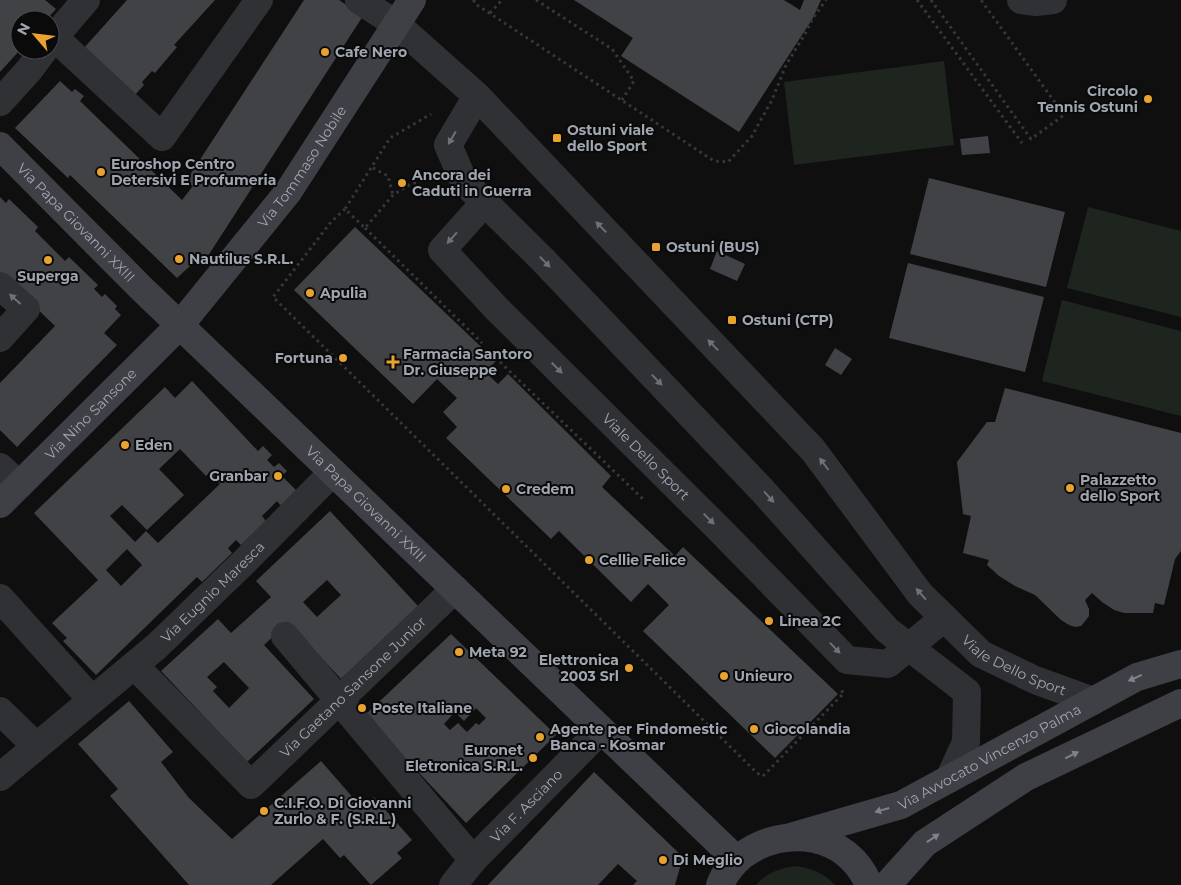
<svg xmlns="http://www.w3.org/2000/svg" width="1181" height="885" font-family="Montserrat,sans-serif">
	<rect width="100%" height="100%" fill="#0f0f10"/>
	<path fill="#1e241e" d="M 944,61 L 954,145 L 794,165 L 784,82 Z
		M 1088,207 L 1181,231 L 1181,317 L 1067,288 Z
		M 1062,300 L 1181,331 L 1181,416 L 1042,381 Z
		M 794,866 C 811,868 823,872 835,885 L 756,885 C 766,873 779,869 794,866 Z"/>
	<path fill="#404246" fill-rule="evenodd" d="M 0,0 L 45,0 L 56,9 L 46,20 L 20,20 L 20,50 L 0,72 Z
		M 127,0 L 215,0 L 174,45 L 177,47 L 155,73 L 152,71 L 142,82 L 144,85 L 134,96 L 83,49 Z
		M 304,0 L 339,0 L 363,16 L 206,259 L 202,255 L 177,278 L 70,175 L 68,178 L 15,128 L 60,81 L 72,92 L 75,89 L 84,96 L 80,101 L 182,200 L 193,186 L 186,181 Z
		M 574,0 L 784,0 L 800,10 L 804,0 L 821,0 L 813,18 L 739,132 L 621,56 L 633,38 Z
		M 988,136 L 990,153 L 962,155 L 960,139 Z
		M 929,178 L 1065,212 L 1046,287 L 910,254 Z
		M 0,197 L 6,203 L 9,199 L 38,227 L 35,231 L 65,261 L 69,257 L 98,285 L 94,289 L 102,297 L 105,294 L 117,306 L 115,309 L 121,315 L 104,333 L 117,345 L 17,447 L 0,430 L 0,383 L 55,326 L 0,273 Z
		M 355,227 L 496,361 L 485,372 L 498,384 L 508,374 L 611,476 L 602,487 L 675,556 L 683,547 L 838,694 L 775,758 L 643,631 L 669,605 L 648,584 L 631,602 L 559,531 L 551,539 L 446,438 L 457,427 L 443,412 L 457,398 L 437,379 L 413,404 L 294,290 Z
		M 717,251 L 745,264 L 737,281 L 710,269 Z
		M 908,263 L 1044,297 L 1025,372 L 889,338 Z
		M 835,348 L 852,359 L 841,375 L 825,365 Z
		M 192,381 L 258,451 L 263,446 L 272,455 L 267,460 L 274,467 L 279,463 L 287,471 L 282,476 L 297,491 L 281,506 L 277,501 L 262,516 L 266,521 L 241,545 L 236,540 L 228,548 L 232,553 L 202,582 L 197,577 L 96,675 L 63,641 L 67,638 L 52,623 L 98,580 L 34,513 L 165,387 L 175,398 ZM 180,449 L 206,476 L 209,473 L 220,484 L 158,543 L 146,531 L 135,542 L 110,516 L 122,505 L 147,530 L 184,495 L 159,469 ZM 127,549 L 142,565 L 121,586 L 106,570 Z
		M 1005,388 L 1181,433 L 1181,551 L 1175,559 L 1164,605 L 1155,603 L 1153,613 L 1124,613 L 1114,610 L 1102,602 L 1092,593 L 1085,600 L 1089,609 L 1089,616 L 1086,620 L 1081,626 L 1075,627 L 1069,625 L 1061,620 L 1035,595 L 1015,586 L 999,576 L 987,565 L 989,560 L 963,553 L 971,516 L 963,514 L 957,462 L 987,422 L 995,422 Z
		M 330,511 L 418,606 L 341,679 L 288,622 L 264,645 L 314,699 L 247,762 L 161,671 L 218,619 L 231,633 L 271,597 L 256,581 ZM 327,580 L 341,595 L 317,617 L 303,602 ZM 224,662 L 249,688 L 229,708 L 213,691 L 217,687 L 207,677 Z
		M 451,634 L 556,735 L 466,823 L 365,715 ZM 476,708 L 486,718 L 479,725 L 476,723 L 467,732 L 458,723 L 450,730 L 444,724 L 455,712 L 464,721 Z
		M 129,701 L 173,752 L 161,762 L 189,798 L 232,839 L 321,761 L 362,808 L 374,797 L 412,840 L 397,853 L 402,858 L 371,885 L 344,855 L 340,858 L 323,839 L 271,885 L 189,885 L 110,796 L 118,789 L 78,744 Z
		M 594,772 L 683,857 L 675,885 L 633,885 L 637,881 L 618,864 L 598,885 L 488,885 Z"/>
	<g fill="none" stroke-linecap="round" stroke-linejoin="round">
		<path stroke="#36383c" stroke-width="3" stroke-dasharray="2.5 4" stroke-linecap="butt" d="M 474,0 L 474,3 L 714,161 L 728,162 L 752,136 L 772,100 L 786,65 L 805,34 L 813,18 L 826,0
			M 536,0 L 612,49 L 634,81 L 622,100
			M 917,0 L 1022,143
			M 931,0 L 1031,139 L 1064,115 L 981,0
			M 490,13 L 502,0
			M 373,168 L 388,176 L 393,195
			M 428,178 L 409,185 L 393,195 L 365,228 L 345,209 L 390,138 L 431,114
			M 345,209 L 331,222 L 273,297 L 757,773 L 763,776 L 844,693 L 839,689
			M 365,228 L 482,343
			M 500,362 L 644,500"/>
		<g stroke="#303135" stroke-width="28">
			<path id="s1" d="M 359,0 L 396,24 L 477,96 L 813,450 L 920,594 L 981,654 L 1035,680 L 1093,701"/>
			<path d="M 1021,0 L 1036,2 L 1053,0"/>
			<path d="M 54,37 L 162,137 L 259,0"/>
			<path d="M 50,42 L 86,0"/>
			<path d="M 477,96 L 448,145 L 464,182 L 544,261 L 762,490 L 887,630 L 967,692 L 966,742 L 949,779"/>
			<path d="M 0,102 L 29,70 L 44,50"/>
			<path id="s2" d="M 485,202 L 442,250 L 497,309 L 720,530 L 847,660 L 888,664 L 944,618"/>
			<path d="M 0,286 L 26,309 L 0,338"/>
			<path d="M 0,467 L 19,485"/>
			<path d="M 0,598 L 92,700"/>
			<path d="M 285,636 L 473,860"/>
			<path id="s3" d="M 134,665 L 251,785 L 455,589"/>
			<path d="M 0,711 L 36,746"/>
			<path id="s4" d="M 0,777 L 157,646 L 243,563 L 333,472"/>
			<path id="s5" d="M 453,885 L 473,860 L 601,730"/>
		</g>
		<g stroke="#3e4045" stroke-width="28">
			<path id="s6" d="M 0,146 L 141,288 L 737,860"/>
			<path id="s7" d="M 0,504 L 180,325 L 288,192 L 412,0"/>
			<path id="s8" d="M 794,836 L 901,805 L 1137,677 L 1181,664"/>
			<path d="M 720,885 C 724,874 734,862 743,855 C 785,824 848,833 869,885"/>
			<path d="M 887,885 L 925,843 L 1026,777 L 1181,703"/>
		</g>
	</g>
	<defs><path id="oneway-solid" d="M-6-.8H1V-3.2L6.5 0L1 3.2V.8H-6Z" transform="scale(1.25)"/></defs>
	<g fill="#6e7179">
		<use href="#oneway-solid" transform="translate(452 138) rotate(120)"/>
		<use href="#oneway-solid" transform="translate(601 227) rotate(-134)"/>
		<use href="#oneway-solid" transform="translate(452 238) rotate(132)"/>
		<use href="#oneway-solid" transform="translate(545 262) rotate(46)"/>
		<use href="#oneway-solid" transform="translate(15 299) rotate(-138)"/>
		<use href="#oneway-solid" transform="translate(713 345) rotate(-134)"/>
		<use href="#oneway-solid" transform="translate(557 368) rotate(45)"/>
		<use href="#oneway-solid" transform="translate(657 380) rotate(46)"/>
		<use href="#oneway-solid" transform="translate(824 464) rotate(-127)"/>
		<use href="#oneway-solid" transform="translate(769 497) rotate(48)"/>
		<use href="#oneway-solid" transform="translate(709 519) rotate(45)"/>
		<use href="#oneway-solid" transform="translate(921 594) rotate(-131)"/>
		<use href="#oneway-solid" transform="translate(835 648) rotate(46)"/>
	</g>
	<g fill="#7e828b">
		<use href="#oneway-solid" transform="translate(1135 678) rotate(156)"/>
		<use href="#oneway-solid" transform="translate(1072 755) rotate(-26)"/>
		<use href="#oneway-solid" transform="translate(882 810) rotate(164)"/>
		<use href="#oneway-solid" transform="translate(933 838) rotate(-34)"/>
	</g>
	<g fill="#e8a32f" stroke="#0a0a0b" stroke-width="2">
		<circle cx="325" cy="52" r="5"/>
		<circle cx="1148" cy="99" r="5"/>
		<rect x="552" y="133" width="10" height="10" rx="2.5"/>
		<circle cx="101" cy="172" r="5"/>
		<circle cx="402" cy="183" r="5"/>
		<rect x="651" y="242" width="10" height="10" rx="2.5"/>
		<circle cx="179" cy="259" r="5"/>
		<circle cx="48" cy="260" r="5"/>
		<circle cx="310" cy="293" r="5"/>
		<rect x="727" y="315" width="10" height="10" rx="2.5"/>
		<circle cx="343" cy="358" r="5"/>
		<path d="M390.5 354.5h5v5h5v5h-5v5h-5v-5h-5v-5h5z"/>
		<circle cx="125" cy="445" r="5"/>
		<circle cx="278" cy="476" r="5"/>
		<circle cx="1070" cy="488" r="5"/>
		<circle cx="506" cy="489" r="5"/>
		<circle cx="589" cy="560" r="5"/>
		<circle cx="769" cy="621" r="5"/>
		<circle cx="459" cy="652" r="5"/>
		<circle cx="629" cy="668" r="5"/>
		<circle cx="724" cy="676" r="5"/>
		<circle cx="362" cy="708" r="5"/>
		<circle cx="754" cy="729" r="5"/>
		<circle cx="540" cy="737" r="5"/>
		<circle cx="533" cy="758" r="5"/>
		<circle cx="264" cy="811" r="5"/>
		<circle cx="663" cy="860" r="5"/>
	</g>
	<g text-anchor="middle" stroke-width="4" stroke-linejoin="round" paint-order="stroke">
		<g font-size="14" font-weight="bold" fill="#a0a6b0" stroke="#0a0a0b" text-anchor="start">
			<text x="335" y="57">Cafe Nero</text>
			<text x="1138" y="96" text-anchor="end">Circolo<tspan x="1138" dy="16">Tennis Ostuni</tspan></text>
			<text x="567" y="135">Ostuni viale<tspan x="567" dy="16">dello Sport</tspan></text>
			<text x="111" y="169">Euroshop Centro<tspan x="111" dy="16">Detersivi E Profumeria</tspan></text>
			<text x="412" y="180">Ancora dei<tspan x="412" dy="16">Caduti in Guerra</tspan></text>
			<text x="666" y="252">Ostuni (BUS)</text>
			<text x="189" y="264">Nautilus S.R.L.</text>
			<text x="48" y="281" text-anchor="middle">Superga</text>
			<text x="320" y="298">Apulia</text>
			<text x="742" y="325">Ostuni (CTP)</text>
			<text x="403" y="359">Farmacia Santoro<tspan x="403" dy="16">Dr. Giuseppe</tspan></text>
			<text x="333" y="363" text-anchor="end">Fortuna</text>
			<text x="135" y="450">Eden</text>
			<text x="268" y="481" text-anchor="end">Granbar</text>
			<text x="1080" y="485">Palazzetto<tspan x="1080" dy="16">dello Sport</tspan></text>
			<text x="516" y="494">Credem</text>
			<text x="599" y="565">Cellie Felice</text>
			<text x="779" y="626">Linea 2C</text>
			<text x="469" y="657">Meta 92</text>
			<text x="619" y="665" text-anchor="end">Elettronica<tspan x="619" dy="16">2003 Srl</tspan></text>
			<text x="734" y="681">Unieuro</text>
			<text x="372" y="713">Poste Italiane</text>
			<text x="550" y="734">Agente per Findomestic<tspan x="550" dy="16">Banca - Kosmar</tspan></text>
			<text x="764" y="734">Giocolandia</text>
			<text x="523" y="755" text-anchor="end">Euronet<tspan x="523" dy="16">Eletronica S.R.L.</tspan></text>
			<text x="274" y="808">C.I.F.O. Di Giovanni<tspan x="274" dy="16">Zurlo &amp; F. (S.R.L.)</tspan></text>
			<text x="673" y="865">Di Meglio</text>
		</g>
		<g font-size="14" fill="#a0a6b0" stroke="#0a0a0b">
			<text dy="5" stroke="none"><textPath href="#s7" startOffset="454">Via Tommaso Nobile</textPath></text>
			<text dy="5" stroke="none"><textPath href="#s6" startOffset="108">Via Papa Giovanni XXIII</textPath></text>
			<text dy="5" stroke="none"><textPath href="#s7" startOffset="128">Via Nino Sansone</textPath></text>
			<text dy="5" stroke="none"><textPath href="#s2" startOffset="355">Viale Dello Sport</textPath></text>
			<text dy="5" stroke="none"><textPath href="#s6" startOffset="512">Via Papa Giovanni XXIII</textPath></text>
			<text dy="5" stroke="none"><textPath href="#s4" startOffset="282">Via Eugnio Maresca</textPath></text>
			<text dy="5" stroke="none"><textPath href="#s1" startOffset="940">Viale Dello Sport</textPath></text>
			<text dy="5" stroke="none"><textPath href="#s3" startOffset="309">Via Gaetano Sansone Junior</textPath></text>
			<text dy="5" stroke="none"><textPath href="#s8" startOffset="212">Via Avvocato Vincenzo Palma</textPath></text>
			<text dy="5" stroke="none"><textPath href="#s5" startOffset="108">Via F. Asciano</textPath></text>
		</g>
	</g>
	<g transform="translate(35 35) rotate(298)"><circle r="24" fill="#0a0a0b" stroke="#46484d"/>
	<path d="M0-4L9 19L0 12L-9 19Z" fill="#e8a32f"/>
	<text y="-8" font-size="14" font-weight="bold" text-anchor="middle" fill="#a0a6b0">N</text>
	</g>
</svg>
